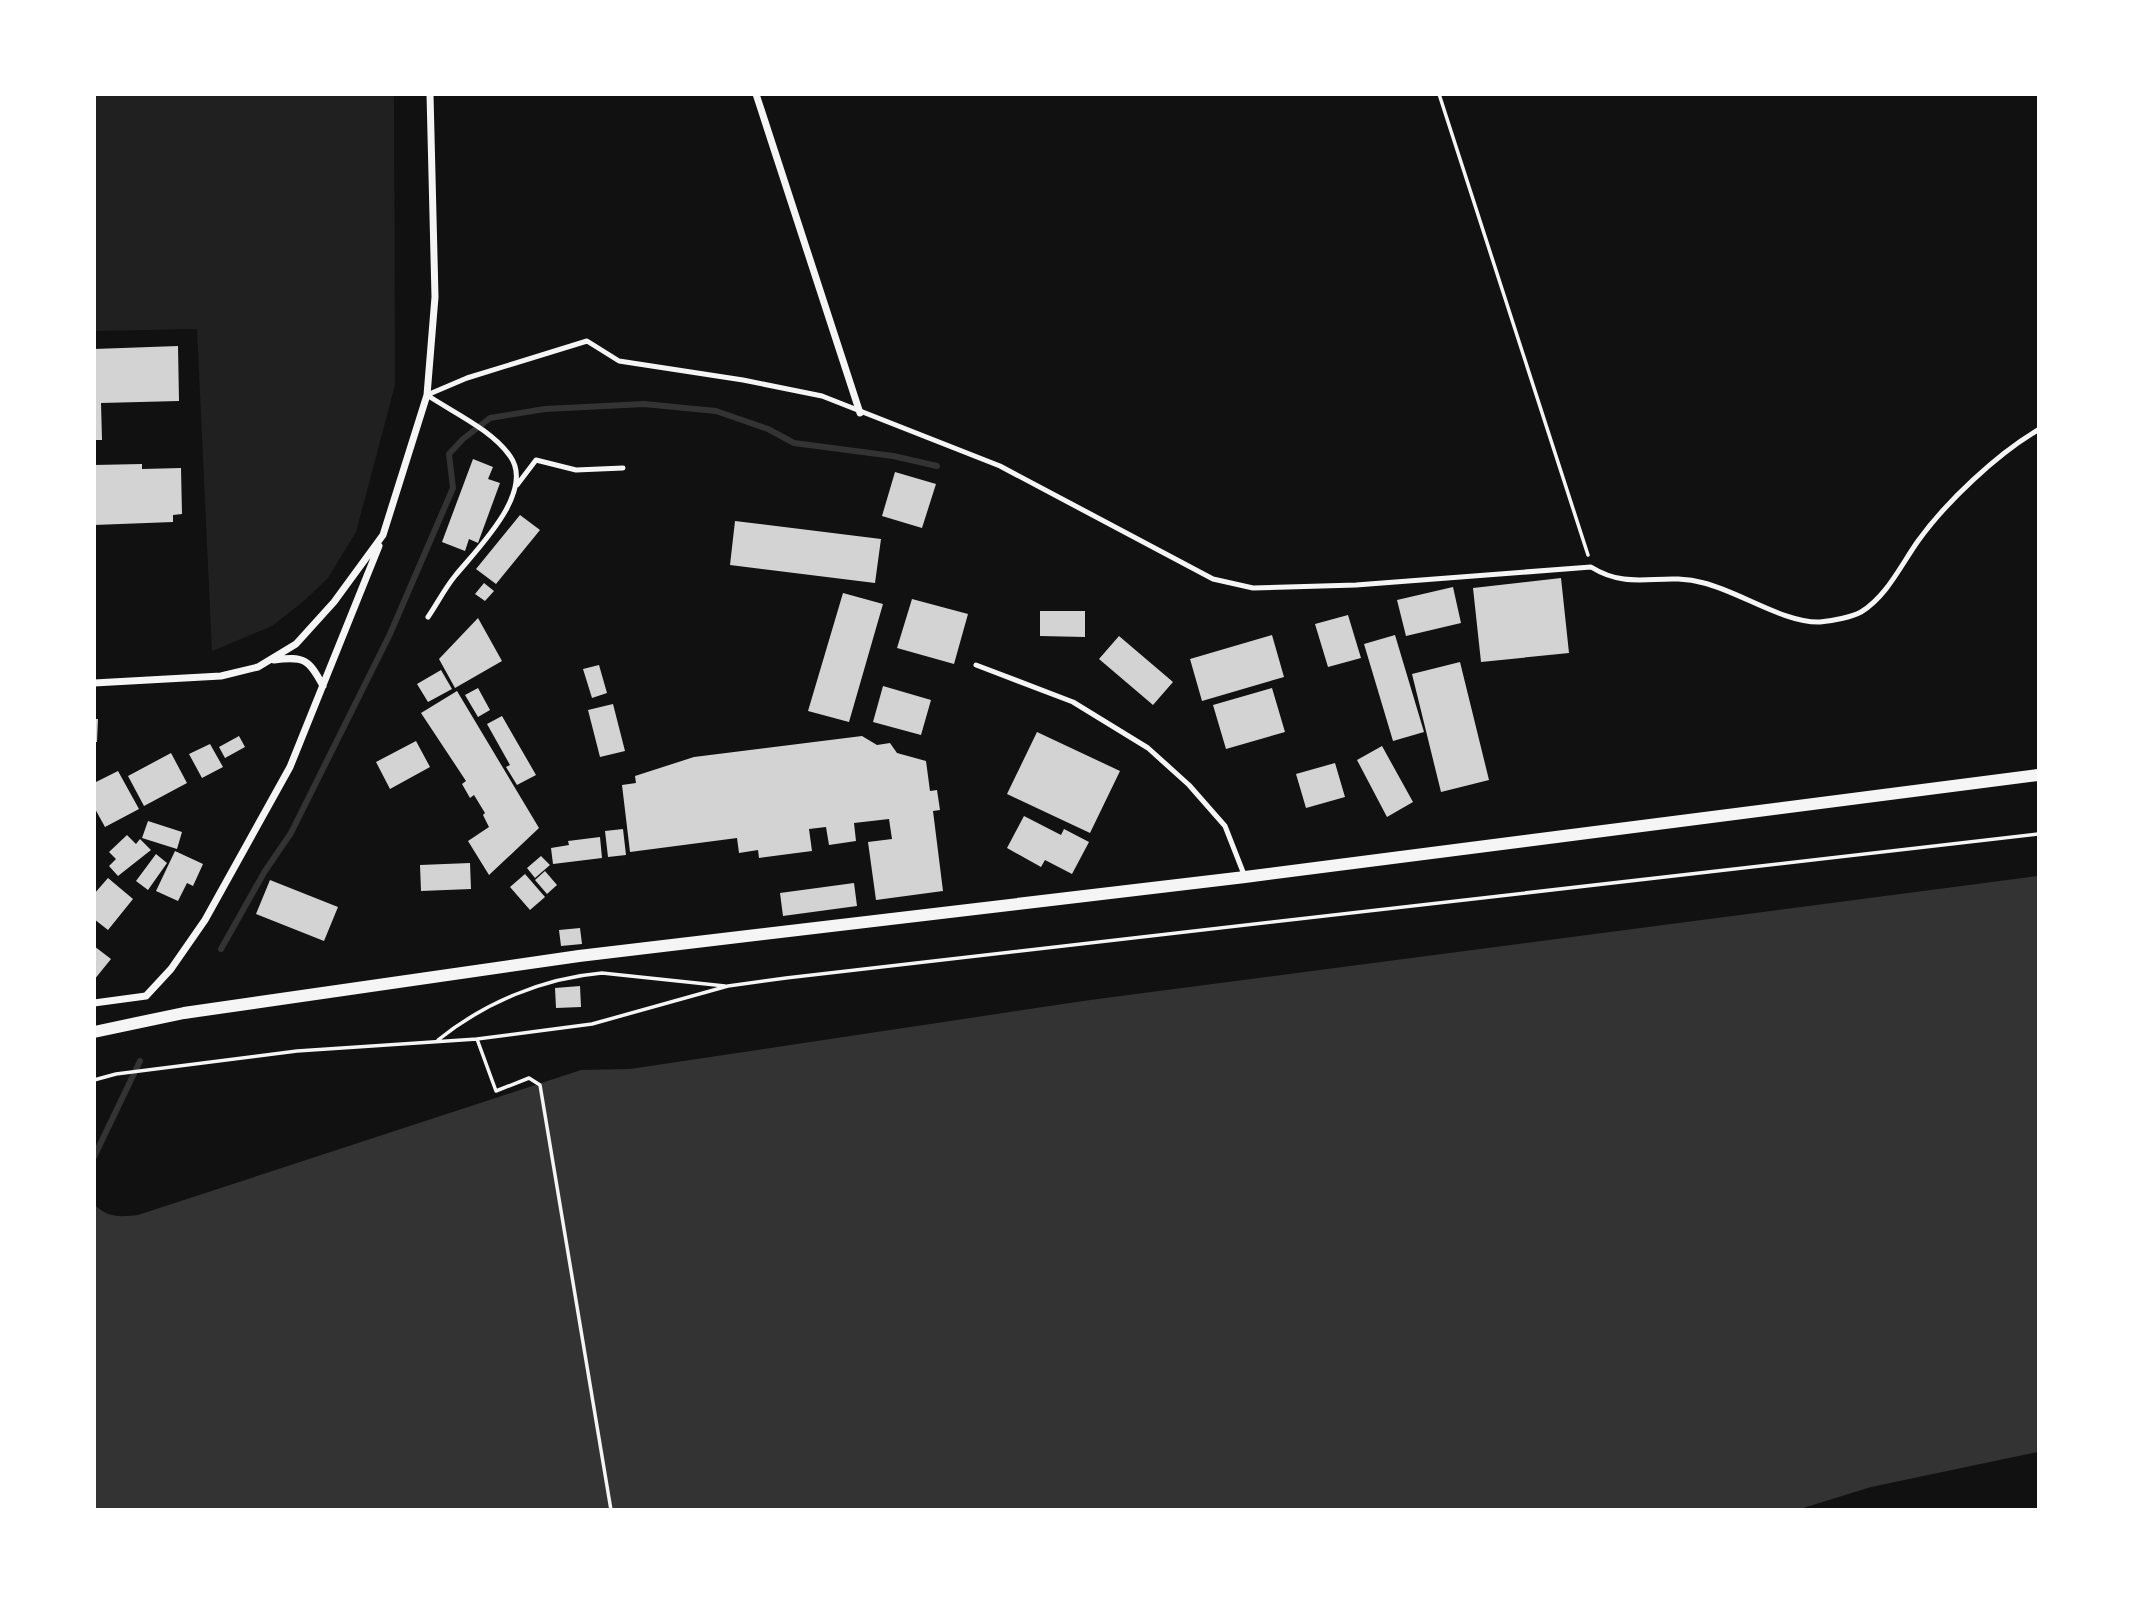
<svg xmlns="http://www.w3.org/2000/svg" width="2133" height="1604" font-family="Cabin,sans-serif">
	<rect width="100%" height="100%" fill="#111"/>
	<path fill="#202020" d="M 94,95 L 394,95 L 395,385 L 356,532 L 328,578 L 304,601 L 272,626 L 212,651 L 197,329 L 95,331 Z"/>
	<path fill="#333" d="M 2038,876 L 2038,1452 L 1871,1487 L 1800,1509 L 95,1509 L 94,1204 C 107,1218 120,1217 138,1215 L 581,1070 L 630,1069 L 1090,1000 Z"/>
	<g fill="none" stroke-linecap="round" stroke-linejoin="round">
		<path stroke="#333" stroke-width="6" d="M 221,949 L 265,871 L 291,833 L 390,634 L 453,488 L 449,454 L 463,439 L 490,418 L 545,409 L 644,404 L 716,411 L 768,429 L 794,443 L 893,456 L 937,466
			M 94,1157 L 140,1061"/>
	</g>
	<path fill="#d3d3d3" d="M 178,346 L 179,401 L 101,403 L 102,440 L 94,440 L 94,349 Z
		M 473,459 L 493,467 L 488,479 L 500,483 L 478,543 L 469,539 L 465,551 L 442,542 Z
		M 142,464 L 142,469 L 181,468 L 182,514 L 173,515 L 173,522 L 94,525 L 94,465 Z
		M 895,472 L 936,484 L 922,528 L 882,516 Z
		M 520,515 L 540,530 L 496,584 L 476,569 Z
		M 735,521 L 881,539 L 875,583 L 730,565 Z
		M 1561,578 L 1569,653 L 1481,662 L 1473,588 Z
		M 484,583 L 494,591 L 485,601 L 475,594 Z
		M 1453,587 L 1461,623 L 1406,636 L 1397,600 Z
		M 843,593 L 883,604 L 849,722 L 808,711 Z
		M 912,599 L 968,614 L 954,664 L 897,648 Z
		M 1040,611 L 1085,611 L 1085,637 L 1040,636 Z
		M 1348,615 L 1361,658 L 1328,667 L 1315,624 Z
		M 478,618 L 502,661 L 455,688 L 439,659 Z
		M 1272,635 L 1284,677 L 1202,701 L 1190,659 Z
		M 1395,635 L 1424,732 L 1393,741 L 1364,644 Z
		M 1119,636 L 1173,682 L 1153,705 L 1099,659 Z
		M 1460,662 L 1489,780 L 1441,792 L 1412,674 Z
		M 599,665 L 607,693 L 592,698 L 583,669 Z
		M 441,670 L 452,689 L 428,702 L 417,684 Z
		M 883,686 L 931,700 L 921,735 L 873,722 Z
		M 478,688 L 490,710 L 478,717 L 465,695 Z
		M 1272,688 L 1285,732 L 1226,749 L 1213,705 Z
		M 457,691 L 539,828 L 489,875 L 468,841 L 489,827 L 483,815 L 485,813 L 474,795 L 470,798 L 462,784 L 466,781 L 421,713 Z
		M 613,704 L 625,751 L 600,757 L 588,710 Z
		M 502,716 L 536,775 L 517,785 L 506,767 L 510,765 L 487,724 Z
		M 94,719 L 98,719 L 97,742 L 94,742 Z
		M 1037,732 L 1120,771 L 1090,833 L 1007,794 Z
		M 239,736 L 245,747 L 225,758 L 219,747 Z
		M 862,736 L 877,745 L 890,743 L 897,753 L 926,761 L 930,791 L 937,790 L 940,810 L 933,811 L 943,891 L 876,900 L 868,842 L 892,839 L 889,819 L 854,823 L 856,841 L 829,845 L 826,827 L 809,829 L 812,851 L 759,858 L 758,850 L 739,853 L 737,838 L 630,852 L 622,785 L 636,783 L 635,776 L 694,757 Z
		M 416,741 L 430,767 L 390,789 L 376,762 Z
		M 210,744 L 223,767 L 202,778 L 189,754 Z
		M 1382,746 L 1413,802 L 1387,817 L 1357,760 Z
		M 171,753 L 187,783 L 144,806 L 128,776 Z
		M 1335,763 L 1345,797 L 1306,808 L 1296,774 Z
		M 118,771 L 139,809 L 105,827 L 94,807 L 94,783 Z
		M 1024,816 L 1061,835 L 1064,829 L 1089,842 L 1072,874 L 1045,860 L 1041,867 L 1007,848 Z
		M 148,821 L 182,832 L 177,849 L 142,838 Z
		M 623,829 L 626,855 L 608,857 L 605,831 Z
		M 127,835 L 136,844 L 140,839 L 151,850 L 118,876 L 109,866 L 116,859 L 109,852 Z
		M 600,837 L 602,858 L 553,864 L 551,848 L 569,845 L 568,841 Z
		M 175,851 L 203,864 L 193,886 L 187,883 L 178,901 L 156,891 Z
		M 156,854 L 167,863 L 148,890 L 136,881 Z
		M 541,856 L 550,865 L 535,878 L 527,868 Z
		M 470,863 L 471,889 L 421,891 L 420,865 Z
		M 545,871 L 557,885 L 547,894 L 535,880 Z
		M 525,874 L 545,897 L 530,910 L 510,887 Z
		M 108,878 L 133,899 L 108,930 L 94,919 L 94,894 Z
		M 270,880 L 338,907 L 324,941 L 256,914 Z
		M 854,883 L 857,906 L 783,916 L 780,893 Z
		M 580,928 L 582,944 L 561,946 L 559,930 Z
		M 94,946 L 111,959 L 94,980 Z
		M 580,986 L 581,1007 L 556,1008 L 555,988 Z"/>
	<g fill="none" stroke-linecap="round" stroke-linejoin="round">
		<path stroke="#f5f5f5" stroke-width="3.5" d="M 1439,94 L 1588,555
			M 477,1039 L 496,1091 L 529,1078 L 540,1085 L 611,1510
			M 438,1040 C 484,1003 543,978 602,973 L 725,986
			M 94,1080 L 116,1074 L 297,1051 L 477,1039 L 592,1024 L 728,986 L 786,978 L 2038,834"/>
		<path stroke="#f5f5f5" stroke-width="5" d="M 517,485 L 536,460 L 576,470 L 623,468
			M 428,617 C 437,604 445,588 455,576 C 476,550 536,492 510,456 C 492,430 454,413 427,395 L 467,378 L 587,341 L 619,361 L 743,380 L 822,396 L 1000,466 L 1213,579 L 1253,588 L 1356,585 L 1591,567 C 1631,592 1661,571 1704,583 C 1740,592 1784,623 1820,622 C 1832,621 1852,617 1861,612 C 1887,596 1901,565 1918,541 C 1946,502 1997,454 2038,430
			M 976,665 L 1073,702 L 1148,748 L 1189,785 L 1225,826 L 1245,877"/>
		<path stroke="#f5f5f5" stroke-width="7" d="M 756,94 L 860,413
			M 274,660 C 304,656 309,659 323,686
			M 94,683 L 221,676 L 258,667 L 296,644 L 334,602 L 383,535 L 427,395 L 435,297 L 430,94
			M 94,1003 L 146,996 L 171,969 L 205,920 L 290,767 L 379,546"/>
		<path stroke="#f5f5f5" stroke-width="12" d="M 94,1032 L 184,1013 L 579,956 L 1245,877 L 2038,775"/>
	</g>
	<rect width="2133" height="1604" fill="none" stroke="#ffffff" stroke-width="192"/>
</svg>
